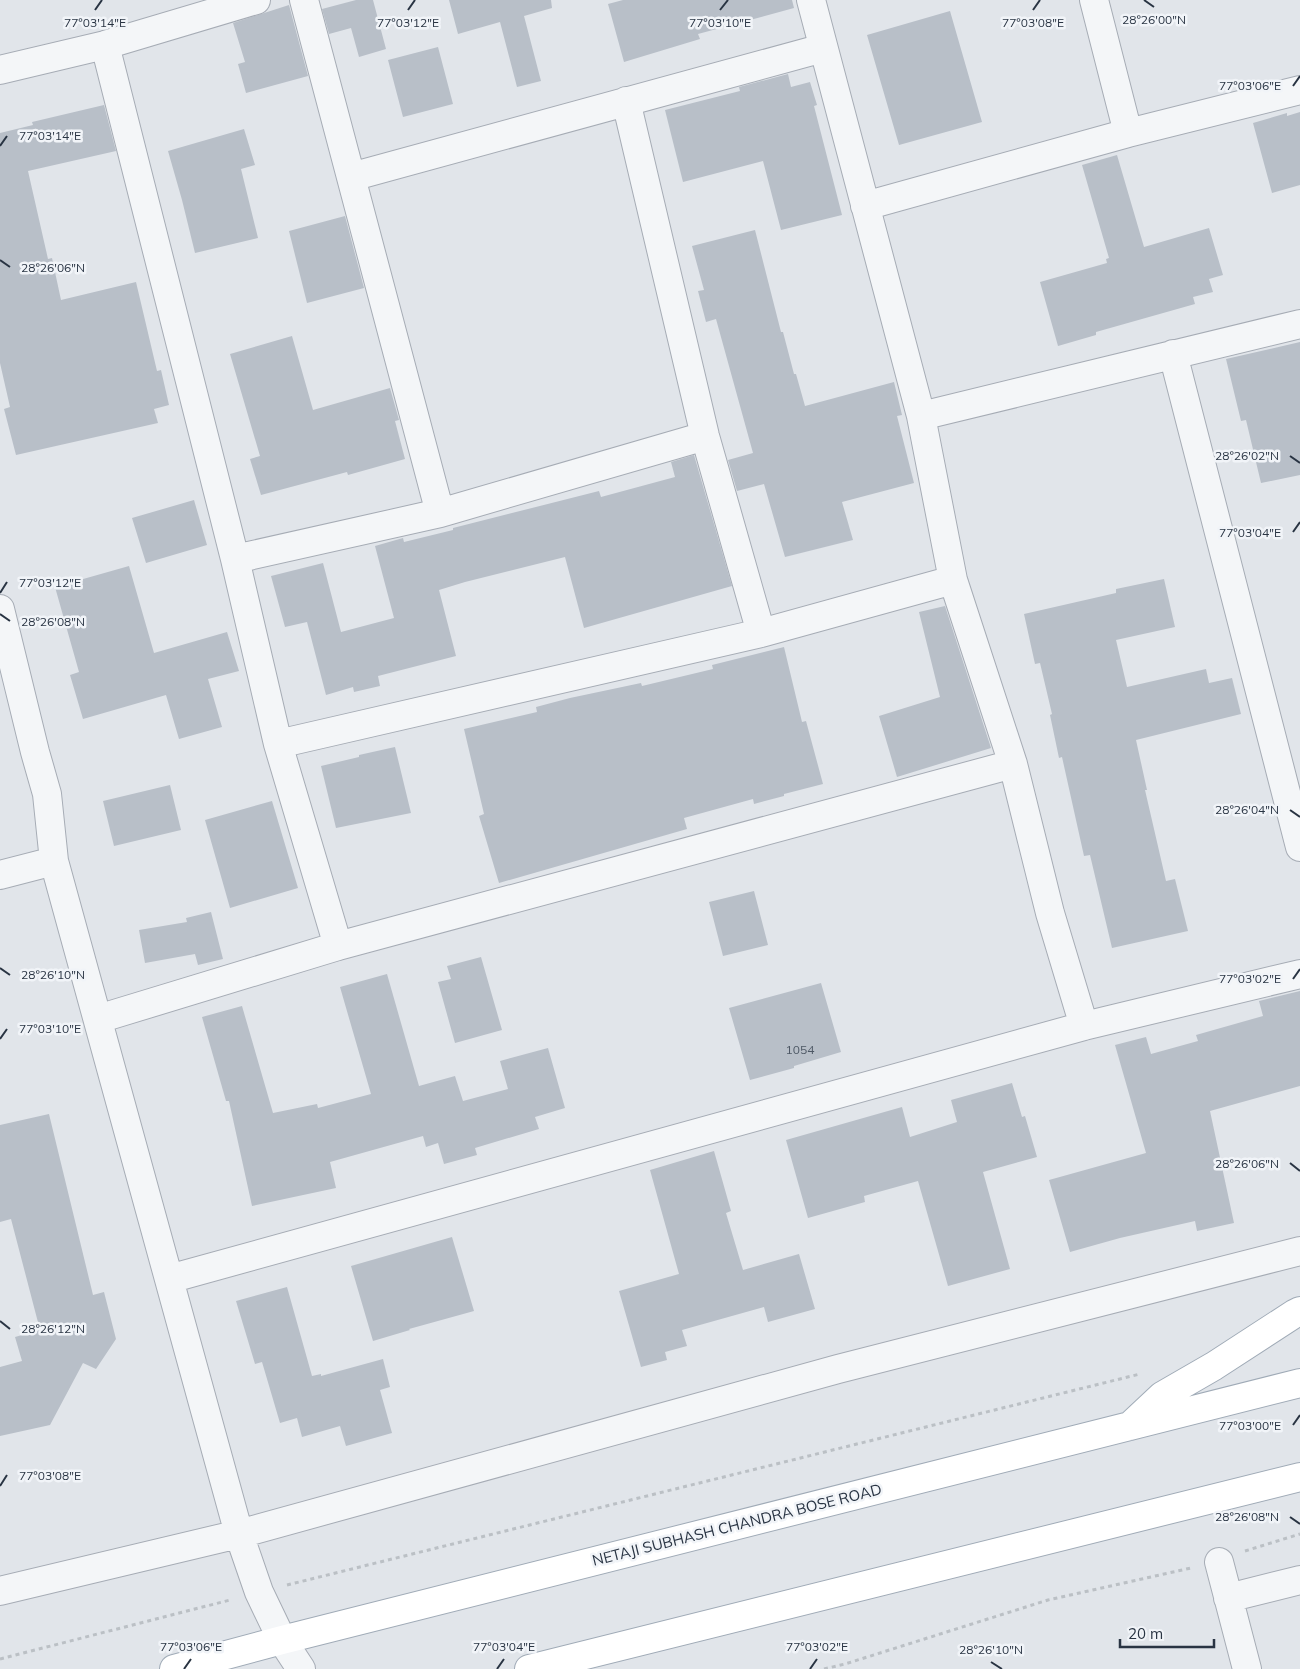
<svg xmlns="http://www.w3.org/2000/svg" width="1300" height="1669" font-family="Mulish,sans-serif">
	<rect width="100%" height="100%" fill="#e1e5ea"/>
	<path fill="#b8bfc8" d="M 356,0 L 373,0 L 386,49 L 359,57 L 351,28 L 329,34 L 322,9 Z
		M 449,0 L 551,0 L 552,8 L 524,16 L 541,81 L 517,87 L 500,22 L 458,34 Z
		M 623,0 L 792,0 L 794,8 L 698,34 L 700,39 L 624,62 L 608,4 Z
		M 289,5 L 308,76 L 246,93 L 238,64 L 245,62 L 233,23 Z
		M 950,11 L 982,122 L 899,145 L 867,35 Z
		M 438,47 L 453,104 L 403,117 L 388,60 Z
		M 788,74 L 791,87 L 810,82 L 817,105 L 814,106 L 842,215 L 781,230 L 763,161 L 683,182 L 665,110 L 740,91 L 739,87 Z
		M 104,105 L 116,151 L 28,171 L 48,259 L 52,258 L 61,300 L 136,282 L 157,371 L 161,370 L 169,405 L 154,409 L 158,423 L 16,455 L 4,409 L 10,407 L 0,363 L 0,133 L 33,125 L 32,122 Z
		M 1300,112 L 1300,185 L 1272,193 L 1253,123 L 1287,113 L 1287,116 Z
		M 244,129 L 255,165 L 241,169 L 258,238 L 195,253 L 182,200 L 168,151 Z
		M 1117,155 L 1144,247 L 1209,228 L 1223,275 L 1209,279 L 1213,292 L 1193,297 L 1195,304 L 1096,332 L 1096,335 L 1058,346 L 1040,282 L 1107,263 L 1106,259 L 1109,258 L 1082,165 Z
		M 345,216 L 364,288 L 307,303 L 289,231 Z
		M 755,230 L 781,332 L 783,332 L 794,374 L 796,374 L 805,406 L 894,382 L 902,415 L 897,416 L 914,483 L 842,502 L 853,540 L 785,557 L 764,484 L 737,491 L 728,460 L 753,453 L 716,319 L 706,322 L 698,291 L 704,290 L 692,246 Z
		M 292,336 L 313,410 L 390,388 L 399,420 L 395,421 L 405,459 L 348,475 L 347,472 L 261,495 L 250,459 L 260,456 L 230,354 Z
		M 1300,342 L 1300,475 L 1261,483 L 1246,420 L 1241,421 L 1226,359 Z
		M 694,455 L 732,586 L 584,628 L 565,557 L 465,582 L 439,590 L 456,656 L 378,676 L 380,686 L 354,692 L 353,687 L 326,695 L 307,622 L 285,627 L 271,576 L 323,563 L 341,632 L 394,618 L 375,546 L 403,538 L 404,542 L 453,530 L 453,528 L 599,491 L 601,497 L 675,477 L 671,462 Z
		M 194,500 L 207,545 L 146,563 L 132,518 Z
		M 129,566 L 154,653 L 227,632 L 239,671 L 208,679 L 222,727 L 179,739 L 166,695 L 83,719 L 70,675 L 79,672 L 55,587 Z
		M 1164,579 L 1175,627 L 1116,640 L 1127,687 L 1206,669 L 1209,683 L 1232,678 L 1241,714 L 1136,740 L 1147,790 L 1145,790 L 1166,881 L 1175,879 L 1188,931 L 1112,948 L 1090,855 L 1084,856 L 1062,757 L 1059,758 L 1050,715 L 1052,714 L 1040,663 L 1035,664 L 1024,614 L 1116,593 L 1116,589 Z
		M 945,606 L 991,748 L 897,777 L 879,716 L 940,697 L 919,612 Z
		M 784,647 L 802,722 L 806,721 L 823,784 L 784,794 L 784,796 L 754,804 L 753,799 L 684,818 L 687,829 L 499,883 L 479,816 L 484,814 L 464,729 L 537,712 L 536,707 L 570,698 L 641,683 L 642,686 L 713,669 L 712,665 Z
		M 395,747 L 411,813 L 336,828 L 321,766 L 359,757 L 359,755 Z
		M 170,785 L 181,830 L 114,846 L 103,801 Z
		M 272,801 L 298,888 L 230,908 L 205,820 Z
		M 754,891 L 768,945 L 723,956 L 709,902 Z
		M 211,912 L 223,959 L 198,965 L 195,954 L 145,963 L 139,930 L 187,922 L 186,918 Z
		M 481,957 L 502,1030 L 455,1043 L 438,982 L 451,979 L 447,966 Z
		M 387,974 L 419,1086 L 455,1076 L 463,1101 L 508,1089 L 500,1061 L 548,1048 L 565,1108 L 535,1117 L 539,1129 L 475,1148 L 477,1155 L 444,1164 L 438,1143 L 426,1147 L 423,1136 L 330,1162 L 336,1188 L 252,1206 L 229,1101 L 226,1101 L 202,1017 L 242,1006 L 273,1113 L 317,1104 L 318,1108 L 371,1094 L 340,987 Z
		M 821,983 L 841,1052 L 794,1066 L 794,1068 L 750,1080 L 729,1008 Z
		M 1300,991 L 1300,1086 L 1210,1111 L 1234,1223 L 1197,1231 L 1195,1221 L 1120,1238 L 1070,1252 L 1049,1180 L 1146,1153 L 1115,1045 L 1146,1037 L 1151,1054 L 1198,1041 L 1196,1035 L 1263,1016 L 1259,1001 Z
		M 1012,1083 L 1022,1117 L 1025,1116 L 1037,1157 L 983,1172 L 1010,1269 L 948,1286 L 918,1181 L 864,1196 L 865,1202 L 808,1218 L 786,1140 L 902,1107 L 910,1137 L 957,1122 L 951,1100 Z
		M 49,1114 L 93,1295 L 104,1292 L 116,1339 L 96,1369 L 83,1363 L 50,1425 L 0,1436 L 0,1367 L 22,1361 L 15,1337 L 40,1330 L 11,1219 L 0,1222 L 0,1125 Z
		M 714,1151 L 731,1211 L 726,1213 L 743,1270 L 799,1254 L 815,1309 L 768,1322 L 764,1307 L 682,1330 L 687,1346 L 665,1352 L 667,1360 L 641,1367 L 619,1291 L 679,1274 L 650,1170 Z
		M 452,1237 L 474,1311 L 409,1329 L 410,1330 L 373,1341 L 351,1266 Z
		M 287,1287 L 312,1376 L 321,1374 L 321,1376 L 383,1359 L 390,1387 L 380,1390 L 392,1433 L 346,1446 L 340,1426 L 302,1437 L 297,1418 L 280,1423 L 262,1362 L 255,1364 L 236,1301 Z"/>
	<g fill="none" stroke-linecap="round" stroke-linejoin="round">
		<defs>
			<path id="minor" d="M 304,0 L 440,513
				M 811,0 L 921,416 L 953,580 L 1013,764 L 1050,913 L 1084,1026
				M 1094,0 L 1128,133
				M 105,45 L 235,559 L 278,744 L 338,946
				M 0,70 L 105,45 L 256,0
				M 626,101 L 705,436 L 761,633
				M 351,177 L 823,48
				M 865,206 L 1128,133 L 1300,90
				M 1173,354 L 1300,847
				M 921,416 L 1300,324
				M 235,559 L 440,513 L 705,436
				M 0,609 L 35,752 L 47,794 L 54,861 L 239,1534 L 259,1592 L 282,1640 L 301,1669
				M 278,744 L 761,633 L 953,580
				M 0,875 L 54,861
				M 98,1019 L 338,946 L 1013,764
				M 169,1279 L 1084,1026 L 1300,974
				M 1219,1562 L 1247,1669
				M 0,1591 L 239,1534 L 838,1369 L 1300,1251
				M 1228,1598 L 1300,1580"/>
			<path id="major" d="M 1130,1426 L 1162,1396 L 1214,1366 L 1294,1314 L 1300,1311
				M 174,1669 L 282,1640 L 1300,1383
				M 529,1669 L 1300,1477"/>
		</defs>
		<use href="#minor" stroke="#a6acb5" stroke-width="30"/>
		<use href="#major" stroke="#a0abb7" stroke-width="30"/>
		<path stroke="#bbc0c5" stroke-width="3" stroke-dasharray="4 4" stroke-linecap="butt" d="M 1245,1551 L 1300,1534
			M 287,1585 L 1140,1374
			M 0,1659 L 230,1600
			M 824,1669 L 845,1664 L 1048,1600 L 1191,1568"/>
		<use href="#minor" stroke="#f4f6f8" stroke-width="28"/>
		<use href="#major" stroke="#fff" stroke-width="28"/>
	</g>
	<path fill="none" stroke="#293443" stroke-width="2" d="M 1144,0 L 1154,7M 95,10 L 102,0M 408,10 L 415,0M 720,10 L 728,0M 1033,10 L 1040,0M 1293,86 L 1300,76M 0,146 L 7,136M 0,260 L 10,267M 1290,456 L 1300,463M 1293,532 L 1300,522M 0,593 L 7,582M 0,614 L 10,621M 1290,810 L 1300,817M 0,968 L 10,975M 1293,979 L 1300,969M 0,1039 L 7,1029M 1290,1163 L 1300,1171M 0,1321 L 10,1329M 1293,1425 L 1300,1415M 0,1486 L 7,1475M 1290,1517 L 1300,1524M 991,1662 L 1002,1669M 184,1669 L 191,1659M 497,1669 L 504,1659M 810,1669 L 817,1659"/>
	<g text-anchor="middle" stroke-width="5" stroke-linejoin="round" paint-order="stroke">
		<g font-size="12" fill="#4d5764">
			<text x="800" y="1054">1054</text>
		</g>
		<g font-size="15" fill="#293443" stroke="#f1f4f8">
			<text transform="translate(737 1525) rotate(-14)" y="5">NETAJI SUBHASH CHANDRA BOSE ROAD</text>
		</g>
	</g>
	<g font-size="12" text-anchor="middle" fill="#293443" stroke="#f1f4f8" stroke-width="5" stroke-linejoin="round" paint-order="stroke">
		<text x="1154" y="24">28°26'00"N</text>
		<text x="95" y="27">77°03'14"E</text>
		<text x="408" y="27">77°03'12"E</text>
		<text x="720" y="27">77°03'10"E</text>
		<text x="1033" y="27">77°03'08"E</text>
		<text x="1250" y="90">77°03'06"E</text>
		<text x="50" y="140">77°03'14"E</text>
		<text x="53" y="272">28°26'06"N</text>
		<text x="1247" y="460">28°26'02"N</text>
		<text x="1250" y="537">77°03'04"E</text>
		<text x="50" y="587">77°03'12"E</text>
		<text x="53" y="626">28°26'08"N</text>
		<text x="1247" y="814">28°26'04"N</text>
		<text x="53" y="979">28°26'10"N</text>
		<text x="1250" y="983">77°03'02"E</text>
		<text x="50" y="1033">77°03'10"E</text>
		<text x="1247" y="1168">28°26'06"N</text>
		<text x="53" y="1333">28°26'12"N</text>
		<text x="1250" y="1430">77°03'00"E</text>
		<text x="50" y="1480">77°03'08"E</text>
		<text x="1247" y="1521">28°26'08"N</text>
		<text x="191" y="1651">77°03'06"E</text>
		<text x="504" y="1651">77°03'04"E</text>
		<text x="817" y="1651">77°03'02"E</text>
		<text x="991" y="1654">28°26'10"N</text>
	</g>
	<path d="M1120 1639v8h94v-8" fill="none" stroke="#293443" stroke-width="2.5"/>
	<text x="1128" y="1639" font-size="15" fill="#293443" stroke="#f1f4f8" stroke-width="4" paint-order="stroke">20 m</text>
</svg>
